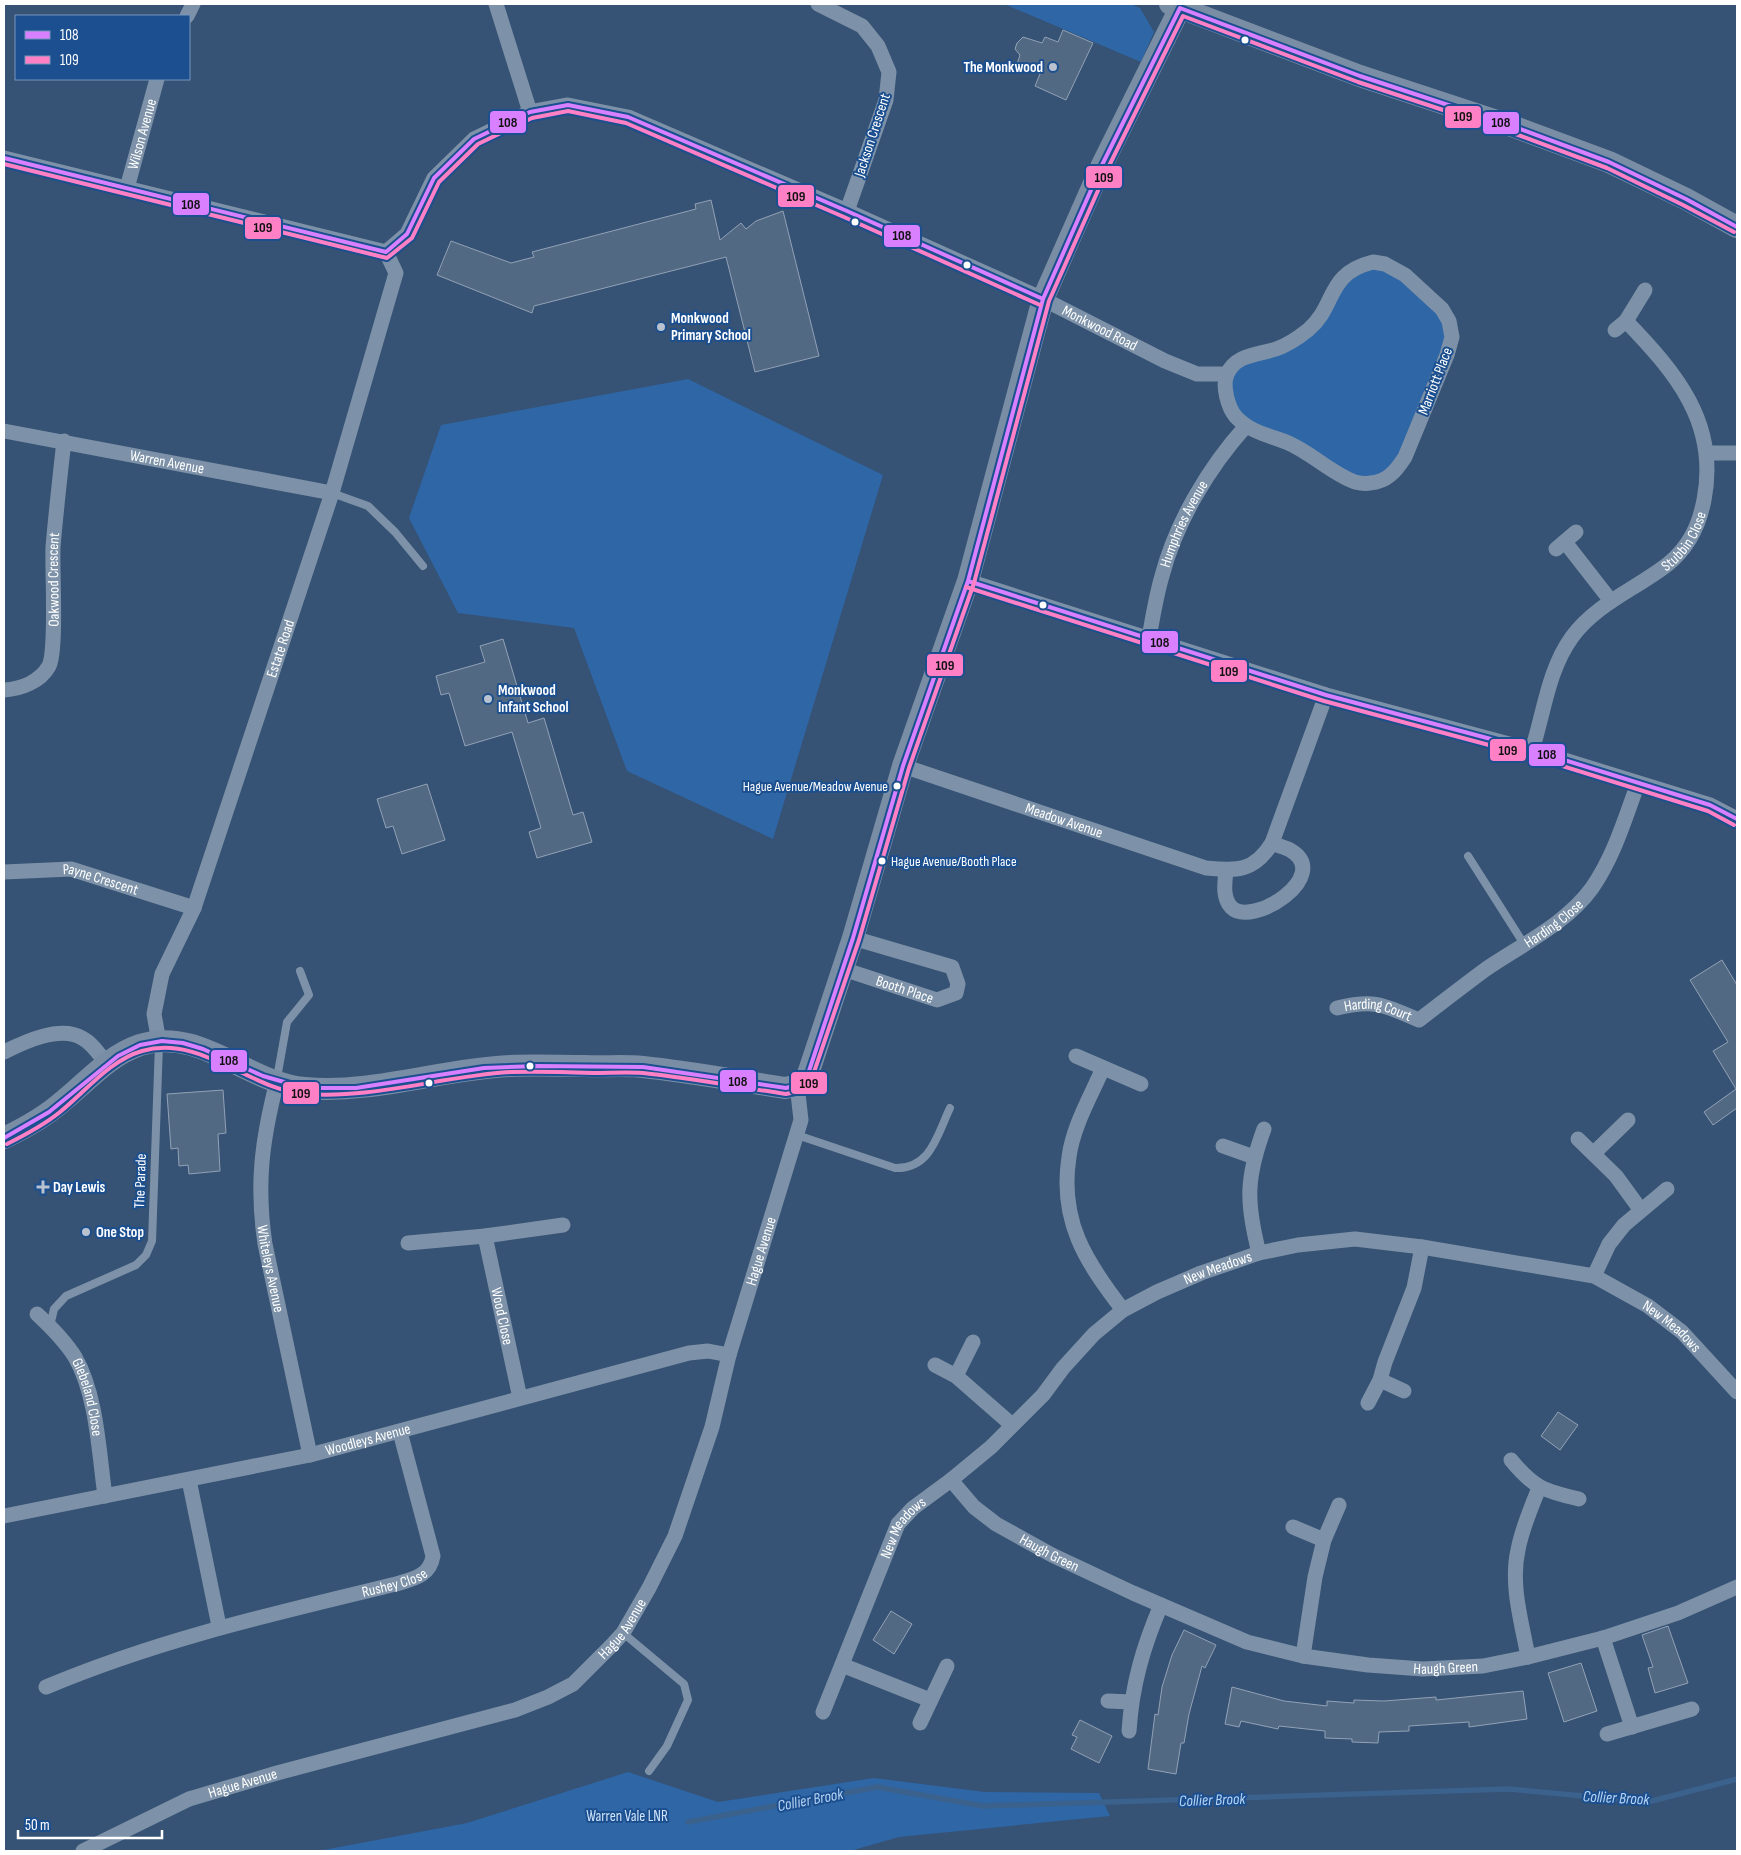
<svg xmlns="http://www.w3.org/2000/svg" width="1741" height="1855" font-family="'Sofia Sans Condensed',sans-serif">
	<rect width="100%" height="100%" fill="#365274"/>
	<path fill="#2f66a5" d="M 1004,4 L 1130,4 L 1140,8 L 1154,32 L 1141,62 Z
		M 1373,262 L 1442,309 L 1452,337 L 1405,457 L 1370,483 L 1235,416 L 1227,374 L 1295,340 L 1334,288 Z
		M 688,379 L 883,475 L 773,839 L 627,771 L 574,628 L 458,613 L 409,518 L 441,425 Z
		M 628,1772 L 718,1802 L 874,1778 L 985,1792 L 1099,1793 L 1110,1816 L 899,1837 L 850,1851 L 318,1851 L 467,1823 Z"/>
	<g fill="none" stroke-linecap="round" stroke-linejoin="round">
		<path stroke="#3b618d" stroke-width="5.5" d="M 688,1822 L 877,1787 L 983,1806 L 1509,1789 L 1648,1802 L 1737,1779"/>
	</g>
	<path fill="#526984" stroke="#92a2b6" d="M 1063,30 L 1093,43 L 1066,100 L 1035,86 L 1040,74 L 1017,64 L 1020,55 L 1015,49 L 1017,43 L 1023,37 L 1042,43 L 1045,37 L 1058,42 Z
		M 711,200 L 720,240 L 741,223 L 746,229 L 756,221 L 783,211 L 819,356 L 755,372 L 726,257 L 534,306 L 532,313 L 437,275 L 451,241 L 511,263 L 534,257 L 532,252 L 696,209 L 695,204 Z
		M 503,639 L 528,723 L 544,718 L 573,815 L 583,812 L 592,842 L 537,858 L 529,832 L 541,828 L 512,732 L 465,746 L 449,693 L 441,695 L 436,676 L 485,662 L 480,646 Z
		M 427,784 L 445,840 L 402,854 L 393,826 L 386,828 L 377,799 Z
		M 1722,960 L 1737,985 L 1737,1108 L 1713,1125 L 1704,1112 L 1736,1089 L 1713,1051 L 1728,1042 L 1690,980 Z
		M 223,1090 L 226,1133 L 218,1134 L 220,1171 L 189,1174 L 188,1165 L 179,1166 L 178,1148 L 171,1149 L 167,1094 Z
		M 1558,1412 L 1578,1425 L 1560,1450 L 1541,1436 Z
		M 891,1611 L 912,1624 L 894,1654 L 873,1640 Z
		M 1668,1626 L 1688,1683 L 1655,1693 L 1648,1668 L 1653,1667 L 1642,1635 Z
		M 1184,1630 L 1216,1645 L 1205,1668 L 1202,1666 L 1189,1714 L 1184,1743 L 1181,1743 L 1176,1774 L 1148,1769 L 1155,1714 L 1158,1715 L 1162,1687 L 1172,1655 Z
		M 1581,1663 L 1597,1711 L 1564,1722 L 1548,1673 Z
		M 1232,1687 L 1284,1701 L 1327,1706 L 1327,1701 L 1354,1703 L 1354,1700 L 1384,1701 L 1436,1697 L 1436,1700 L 1523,1691 L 1527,1719 L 1469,1727 L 1469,1722 L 1409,1726 L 1409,1731 L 1379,1732 L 1378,1743 L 1352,1742 L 1352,1739 L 1325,1738 L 1325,1731 L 1279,1726 L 1278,1729 L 1241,1721 L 1239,1727 L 1225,1724 Z
		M 1080,1720 L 1112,1736 L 1099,1763 L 1071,1749 L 1077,1737 L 1072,1735 Z"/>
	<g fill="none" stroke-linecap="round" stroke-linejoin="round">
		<path stroke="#7d92a8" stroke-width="8" d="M 332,493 L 368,506 L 395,532 L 423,566
			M 1468,856 L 1524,944
			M 277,1078 L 287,1022 L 309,995 L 300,971
			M 797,1135 L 895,1168 C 931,1169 937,1135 950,1108
			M 50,1326 L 54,1309 L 66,1296 L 136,1265 L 146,1255 L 152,1241 L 159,1044
			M 623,1633 L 684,1684 L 688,1700 L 667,1746 L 649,1771"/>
		<g stroke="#7d92a8" stroke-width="15">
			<path d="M 496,4 L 530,112"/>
			<path d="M 818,4 L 862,26 L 878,46 L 889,72 L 886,100 L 847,211"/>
			<path d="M 187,16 L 193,4"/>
			<path id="s1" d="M 4,158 L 386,252 L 407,234 L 434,178 L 474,139 L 530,112 L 568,105 L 628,117 L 847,211 L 1043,299 L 1165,361 L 1197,374 L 1227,374"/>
			<path id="s2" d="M 127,188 L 157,79"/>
			<path d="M 1373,262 L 1385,264 L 1405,275 L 1442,309 L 1449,321 L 1452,337 L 1447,355 L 1405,457 C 1396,471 1387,482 1370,483 C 1366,484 1359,483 1355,482 C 1330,473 1311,452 1286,442 C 1268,435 1250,432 1236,417 C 1228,408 1222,386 1227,374 C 1236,354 1258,355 1276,349 C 1288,345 1298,338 1308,330 C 1337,306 1325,274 1373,262 Z"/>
			<path d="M 1615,330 L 1626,321 L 1645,290"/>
			<path id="s3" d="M 4,431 L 332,493"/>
			<path d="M 1707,453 L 1737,453"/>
			<path d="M 1565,542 L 1611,601"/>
			<path d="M 1556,549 L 1576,532"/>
			<path d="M 968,581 L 1326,695 L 1532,750 L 1710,805 L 1737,819"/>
			<path id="s4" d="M 1149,637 C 1153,617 1156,596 1162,576 C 1176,522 1209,467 1246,426"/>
			<path id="s5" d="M 4,690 C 21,689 40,682 49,666 C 57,650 52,571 53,547 C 56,512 60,476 64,441"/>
			<path id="s6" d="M 1532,750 C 1544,713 1548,670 1572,637 C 1596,604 1636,589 1668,564 C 1689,547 1699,526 1704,500 C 1719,423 1676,373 1626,321"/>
			<path id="s7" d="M 903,766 L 1206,868 C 1237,871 1254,872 1272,843 L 1326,695"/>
			<path d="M 1226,870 C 1225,882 1222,897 1231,907 C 1252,929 1334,875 1290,850 C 1285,847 1278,846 1272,843"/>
			<path id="s8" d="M 4,872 L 71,869 L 194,908"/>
			<path id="s9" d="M 843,969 L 937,1000 L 956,993 L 958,984 L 952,967 L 853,938"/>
			<path id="s10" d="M 1337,1008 C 1376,999 1383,1005 1419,1020 C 1441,1003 1463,986 1486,969 C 1521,945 1566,924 1592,888 C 1614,856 1625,819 1638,783"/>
			<path id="s11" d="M 159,1042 L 154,1014 L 162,974 L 194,908 L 332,493 L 396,273 L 386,252"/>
			<path d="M 4,1052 C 24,1042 60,1025 82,1038 C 92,1043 99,1054 106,1063"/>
			<path d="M 1076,1056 L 1141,1084"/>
			<path d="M 1103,1068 C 1091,1096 1073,1126 1069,1157 C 1059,1221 1086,1262 1123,1310"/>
			<path id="s12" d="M 277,1081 C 262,1140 256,1184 265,1244 L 310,1455"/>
			<path d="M 1578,1139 L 1616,1176 L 1640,1209"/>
			<path d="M 1223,1146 L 1254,1157"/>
			<path d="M 1594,1153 L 1628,1120"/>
			<path id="s13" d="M 485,1236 L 520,1398"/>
			<path d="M 408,1243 L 485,1236 L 563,1225"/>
			<path d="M 1259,1253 C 1246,1202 1246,1178 1264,1129"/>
			<path d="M 1594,1276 L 1609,1244 L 1624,1225 L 1667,1189"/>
			<path id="s14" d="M 37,1314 C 51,1327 65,1341 75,1357 C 97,1395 99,1454 105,1496"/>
			<path d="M 935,1365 L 956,1376 L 1012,1425"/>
			<path d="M 956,1376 L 973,1342"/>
			<path d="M 1380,1380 L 1404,1391"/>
			<path d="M 1368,1403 L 1380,1380 L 1385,1362 L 1414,1288 L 1422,1247"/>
			<path d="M 1511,1460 C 1534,1488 1544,1491 1579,1499"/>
			<path d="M 189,1480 L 219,1626"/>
			<path id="s15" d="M 951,1480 L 974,1507 L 996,1524 L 1052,1555 L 1133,1593 L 1247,1642 L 1303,1656 L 1368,1665 L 1423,1669 L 1483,1666 L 1528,1657 L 1603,1638 L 1678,1613 L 1737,1587"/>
			<path id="s16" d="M 4,1516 L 310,1455 L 689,1353 L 708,1351 L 729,1355"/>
			<path d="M 1293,1527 L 1324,1540"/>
			<path d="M 1603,1638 L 1632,1727"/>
			<path d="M 1303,1656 L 1315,1577 L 1324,1540 L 1339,1505"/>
			<path d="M 1528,1657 C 1522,1623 1510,1585 1518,1550 C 1522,1528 1531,1508 1539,1488"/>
			<path d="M 842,1665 L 930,1700"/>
			<path id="s17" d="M 46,1687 C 160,1639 276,1613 396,1584 C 413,1579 430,1576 433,1556 L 400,1432"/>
			<path d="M 1108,1701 L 1131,1702"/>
			<path id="s18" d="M 823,1712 L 898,1524 L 913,1508 L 951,1480 L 991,1447 L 1043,1395 L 1063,1368 L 1094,1334 L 1123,1310 L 1157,1292 L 1201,1273 L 1259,1253 L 1298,1245 L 1355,1239 L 1422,1247 L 1594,1276 L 1648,1306 L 1682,1332 L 1737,1392"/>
			<path d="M 920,1723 L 947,1666"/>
			<path d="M 1129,1731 C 1132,1685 1143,1647 1161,1605"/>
			<path d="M 1607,1734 L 1692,1709"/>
			<path id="s19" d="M 83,1851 L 189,1799 L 277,1773 L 515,1710 L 548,1697 L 573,1684 L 612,1645 L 623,1633 L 649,1588 L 675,1536 L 712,1427 L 729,1355 L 801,1120 L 797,1085"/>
		</g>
		<path stroke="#798da4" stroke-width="22" d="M 1170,4 L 1360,76 L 1512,126 L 1609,162 L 1686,199 L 1737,227
			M 4,1138 C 25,1128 45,1117 63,1101 C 88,1081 108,1056 140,1045 C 200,1026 247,1083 305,1088 C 374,1094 441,1069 510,1066 C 535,1065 560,1066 585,1066 C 604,1067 624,1065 643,1067 C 691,1072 738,1081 786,1088 L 797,1085 L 807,1077 L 853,938 L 903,766 L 968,581 L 1043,299 L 1102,165 L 1180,8"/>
		<defs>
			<path id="bus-1" d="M 4,158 L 386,252 L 407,234 L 434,178 L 474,139 L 530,112 L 568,105 L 628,117 L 847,211 L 1043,299
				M 968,581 L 1326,695 L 1532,750 L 1710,805 L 1737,819
				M 4,1138 L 49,1112 L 118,1056 L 140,1045 L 162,1041 L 183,1043 L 203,1049 L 263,1076 L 305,1088 L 356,1088 L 484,1068 L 538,1066 L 643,1067 L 786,1088 L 797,1085 L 807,1077 L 853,938 L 903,766 L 968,581 L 1043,299 L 1102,165 L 1180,8 L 1360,76 L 1512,126 L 1609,162 L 1686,199 L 1737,227"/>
			<path id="bus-2" d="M 4,164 L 387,258 L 412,238 L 439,182 L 478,144 L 532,118 L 568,111 L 626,123 L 844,217 L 1040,305
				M 966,587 L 1324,701 L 1530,756 L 1708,811 L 1734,825
				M 7,1144 C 25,1135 44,1125 60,1112 C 85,1092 110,1060 142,1051 C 201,1034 249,1090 306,1094 C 375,1099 442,1076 511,1072 C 538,1071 566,1072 593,1073 C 610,1073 626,1072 643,1073 C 691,1078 738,1087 786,1094 L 800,1091 L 811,1081 L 859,940 L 909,768 L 974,583 L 1049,301 L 1108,168 L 1183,16 L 1358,82 L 1510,132 L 1607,168 L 1683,205 L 1734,232"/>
		</defs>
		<use href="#bus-1" stroke="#1b4f8f" stroke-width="8"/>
		<use href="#bus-2" stroke="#1b4f8f" stroke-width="8"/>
		<use href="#bus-1" stroke="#d880ff" stroke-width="4"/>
		<use href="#bus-2" stroke="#ff80c5" stroke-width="4"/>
	</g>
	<g fill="#fff" stroke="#1b4f8f" stroke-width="2">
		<circle cx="1245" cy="40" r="4.5"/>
		<circle cx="855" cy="222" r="4.5"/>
		<circle cx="967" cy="265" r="4.5"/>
		<circle cx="1043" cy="605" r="4.5"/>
		<circle cx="897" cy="786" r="4.5"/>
		<circle cx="882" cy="861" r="4.5"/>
		<circle cx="530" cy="1066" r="4.5"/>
		<circle cx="429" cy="1083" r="4.5"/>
	</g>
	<g fill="#b9c2ce" stroke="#1b4f8f" stroke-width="2">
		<circle cx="1053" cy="67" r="5"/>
		<circle cx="661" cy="327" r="5"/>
		<circle cx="488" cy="699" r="5"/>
		<path d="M40.5 1179.5h5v5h5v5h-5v5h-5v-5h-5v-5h5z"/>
		<circle cx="86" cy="1232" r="5"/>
	</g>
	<g text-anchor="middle" stroke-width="4" stroke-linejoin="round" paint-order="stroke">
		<g font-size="14" fill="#fff" stroke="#1b4f8f" text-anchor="end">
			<text x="888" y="791">Hague Avenue/Meadow Avenue</text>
			<text x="891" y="866" text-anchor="start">Hague Avenue/Booth Place</text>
		</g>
		<g font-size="15" font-weight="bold" fill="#fff" stroke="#1b4f8f" text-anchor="start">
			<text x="1043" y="72" text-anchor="end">The Monkwood</text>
			<text x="671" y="323">Monkwood<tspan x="671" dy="17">Primary School</tspan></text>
			<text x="498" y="695">Monkwood<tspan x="498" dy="17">Infant School</tspan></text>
			<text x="53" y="1192">Day Lewis</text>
			<text x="96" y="1237">One Stop</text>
		</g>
		<g font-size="15" fill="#fff" stroke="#1b4f8f">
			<text dy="5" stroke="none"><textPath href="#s2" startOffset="56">Wilson Avenue</textPath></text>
			<text transform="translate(872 135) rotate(-72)" y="5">Jackson Crescent</text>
			<text dy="5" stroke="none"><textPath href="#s1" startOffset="1218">Monkwood Road</textPath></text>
			<text transform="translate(1435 381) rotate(-69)" y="5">Marriott Place</text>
			<text dy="5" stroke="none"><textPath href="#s3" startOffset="166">Warren Avenue</textPath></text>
			<text dy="5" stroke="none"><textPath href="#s4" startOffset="119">Humphries Avenue</textPath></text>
			<text dy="5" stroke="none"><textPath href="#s6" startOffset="270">Stubbin Close</textPath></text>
			<text dy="5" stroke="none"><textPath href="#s5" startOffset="140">Oakwood Crescent</textPath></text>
			<text dy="5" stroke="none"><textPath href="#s11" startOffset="416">Estate Road</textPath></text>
			<text dy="5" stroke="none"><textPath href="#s7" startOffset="170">Meadow Avenue</textPath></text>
			<text dy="5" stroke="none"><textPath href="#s8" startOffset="98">Payne Crescent</textPath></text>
			<text dy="5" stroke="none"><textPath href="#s10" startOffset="251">Harding Close</textPath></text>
			<text dy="5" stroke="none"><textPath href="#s9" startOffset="65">Booth Place</textPath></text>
			<text dy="5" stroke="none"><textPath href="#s10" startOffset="42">Harding Court</textPath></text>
			<text transform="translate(140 1181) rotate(-88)" y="5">The Parade</text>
			<text dy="5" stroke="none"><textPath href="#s19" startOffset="999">Hague Avenue</textPath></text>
			<text dy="5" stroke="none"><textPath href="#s18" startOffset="618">New Meadows</textPath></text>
			<text dy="5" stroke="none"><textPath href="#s12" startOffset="190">Whiteleys Avenue</textPath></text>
			<text dy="5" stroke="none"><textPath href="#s13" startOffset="82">Wood Close</textPath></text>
			<text dy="5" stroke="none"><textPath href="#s18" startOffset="1094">New Meadows</textPath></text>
			<text dy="5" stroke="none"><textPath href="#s14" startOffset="100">Glebeland Close</textPath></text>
			<text dy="5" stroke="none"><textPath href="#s16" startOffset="372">Woodleys Avenue</textPath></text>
			<text dy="5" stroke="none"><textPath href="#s18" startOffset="202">New Meadows</textPath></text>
			<text dy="5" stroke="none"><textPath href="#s15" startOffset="124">Haugh Green</textPath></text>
			<text dy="5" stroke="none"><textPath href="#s17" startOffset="364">Rushey Close</textPath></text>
			<text dy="5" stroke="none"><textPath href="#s19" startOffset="594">Hague Avenue</textPath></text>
			<text dy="5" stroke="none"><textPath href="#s15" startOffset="542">Haugh Green</textPath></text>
			<text dy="5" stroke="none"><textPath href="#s19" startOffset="174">Hague Avenue</textPath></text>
		</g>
		<g font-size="15" fill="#cfe3fa" stroke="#1b4f8f">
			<text x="627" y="1821">Warren Vale LNR</text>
		</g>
		<g font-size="16" font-style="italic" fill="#b5d3f5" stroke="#1b4f8f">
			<text transform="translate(1616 1797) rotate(3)" y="6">Collier Brook</text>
			<text transform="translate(810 1799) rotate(-11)" y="6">Collier Brook</text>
			<text transform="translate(1212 1799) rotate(-2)" y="6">Collier Brook</text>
		</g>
	</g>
	<g stroke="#1b4f8f" stroke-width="2">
		<rect x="1444" y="105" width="38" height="24" rx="5" fill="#ff80c5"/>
		<rect x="489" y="110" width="38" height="24" rx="5" fill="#d880ff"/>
		<rect x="1482" y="111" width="38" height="24" rx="5" fill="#d880ff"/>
		<rect x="1085" y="165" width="38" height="24" rx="5" fill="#ff80c5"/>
		<rect x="777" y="184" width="38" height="24" rx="5" fill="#ff80c5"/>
		<rect x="172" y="192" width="38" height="24" rx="5" fill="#d880ff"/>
		<rect x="244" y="216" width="38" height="24" rx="5" fill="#ff80c5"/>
		<rect x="883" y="224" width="38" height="24" rx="5" fill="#d880ff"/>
		<rect x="1141" y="630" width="38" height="24" rx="5" fill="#d880ff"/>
		<rect x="926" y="653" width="38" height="24" rx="5" fill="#ff80c5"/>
		<rect x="1210" y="659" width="38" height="24" rx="5" fill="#ff80c5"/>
		<rect x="1489" y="738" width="38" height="24" rx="5" fill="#ff80c5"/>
		<rect x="1528" y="743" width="38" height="24" rx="5" fill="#d880ff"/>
		<rect x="210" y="1049" width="38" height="24" rx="5" fill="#d880ff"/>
		<rect x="719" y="1069" width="38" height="24" rx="5" fill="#d880ff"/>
		<rect x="790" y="1071" width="38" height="24" rx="5" fill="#ff80c5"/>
		<rect x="282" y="1081" width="38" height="24" rx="5" fill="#ff80c5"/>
	</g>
	<g font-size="14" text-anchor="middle" font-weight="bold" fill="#111">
		<text x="1463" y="121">109</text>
		<text x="508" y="127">108</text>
		<text x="1501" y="127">108</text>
		<text x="1104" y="182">109</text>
		<text x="796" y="201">109</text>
		<text x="191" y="209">108</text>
		<text x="263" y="232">109</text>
		<text x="902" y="240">108</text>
		<text x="1160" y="647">108</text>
		<text x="945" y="670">109</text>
		<text x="1229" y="676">109</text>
		<text x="1508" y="755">109</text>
		<text x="1547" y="759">108</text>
		<text x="229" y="1065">108</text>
		<text x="738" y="1086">108</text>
		<text x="809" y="1088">109</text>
		<text x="301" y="1098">109</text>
	</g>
	<rect width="1741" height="1855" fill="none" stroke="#ffffff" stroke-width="10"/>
	<rect x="15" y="15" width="175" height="65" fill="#1b4f8f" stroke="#7695bc"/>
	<rect x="25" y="31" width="25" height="8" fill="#d880ff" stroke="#7695bc"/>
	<text x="60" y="40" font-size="15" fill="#ffffff">108</text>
	<rect x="25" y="56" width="25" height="8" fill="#ff80c5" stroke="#7695bc"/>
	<text x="60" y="65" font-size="15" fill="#ffffff">109</text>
	<path d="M18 1830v8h144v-8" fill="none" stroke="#ffffff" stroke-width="2.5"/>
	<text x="25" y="1830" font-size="15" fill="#ffffff" stroke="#1b4f8f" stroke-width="4" paint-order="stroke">50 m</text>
</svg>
